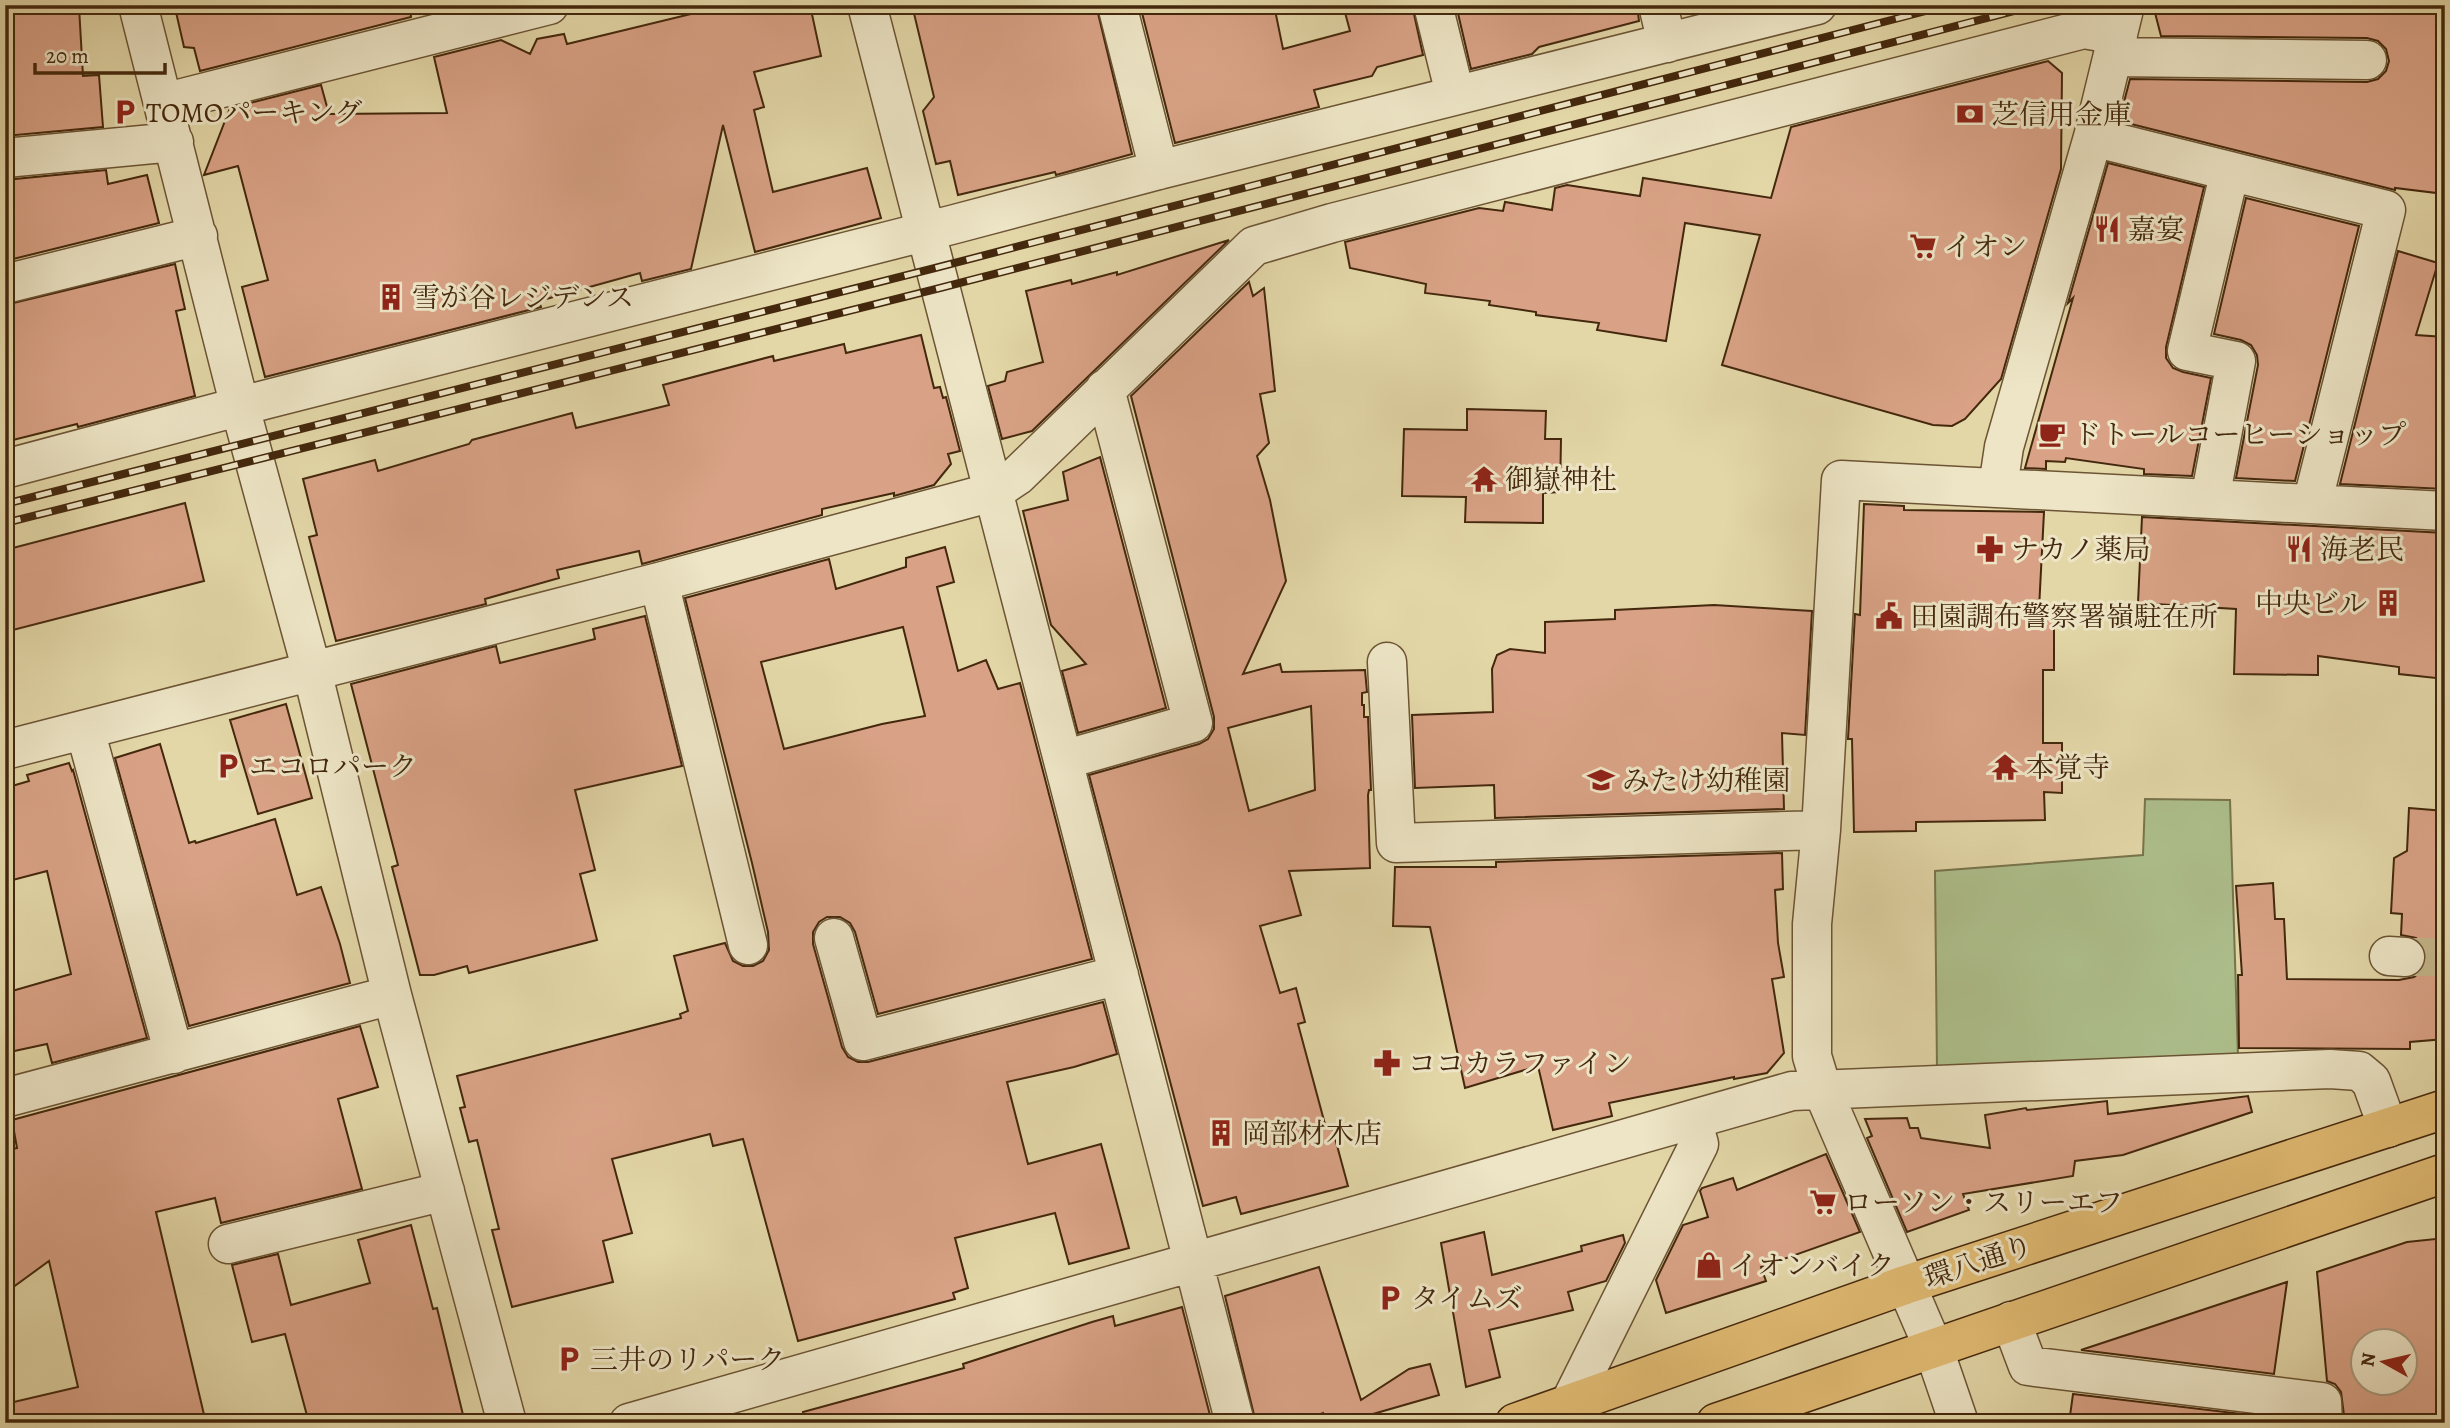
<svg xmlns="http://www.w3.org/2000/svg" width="2450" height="1428" font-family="Alegreya,'Noto Serif JP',serif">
	<rect width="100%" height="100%" fill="#e3d7a8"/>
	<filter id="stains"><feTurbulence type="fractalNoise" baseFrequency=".00286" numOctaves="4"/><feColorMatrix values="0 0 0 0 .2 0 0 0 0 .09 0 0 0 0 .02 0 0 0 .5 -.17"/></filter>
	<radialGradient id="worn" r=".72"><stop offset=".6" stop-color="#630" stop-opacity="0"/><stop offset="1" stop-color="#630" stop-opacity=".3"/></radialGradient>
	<path fill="#adbf8c" stroke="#78744c" stroke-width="2" d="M 2145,799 L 2230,800 L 2238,1056 L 1937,1070 L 1935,871 L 2143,855 Z"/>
	<path fill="#d9a286" stroke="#44280d" stroke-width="2" fill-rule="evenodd" d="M 206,5 L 410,5 L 411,17 L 200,71 L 194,48 L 184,47 L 176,12 Z
		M 422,5 L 459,5 L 424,14 Z
		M 728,5 L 810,5 L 821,56 L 754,72 L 764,107 L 754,110 L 773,192 L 867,168 L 881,218 L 755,252 L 723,125 L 691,269 L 642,281 L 640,273 L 539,301 L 541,307 L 265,377 L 242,287 L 268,280 L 238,166 L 204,175 L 230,108 L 321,85 L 329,114 L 447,113 L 434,57 L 501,40 L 530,54 L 537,39 L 564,34 L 567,44 Z
		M 912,5 L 1096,5 L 1132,154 L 1056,175 L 1055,172 L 958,195 L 950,161 L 936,164 L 923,111 L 934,97 Z
		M 1140,5 L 1274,5 L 1283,49 L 1350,31 L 1343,5 L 1412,5 L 1423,55 L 1377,67 L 1372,76 L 1314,90 L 1319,107 L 1175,143 Z
		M 1456,5 L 1637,5 L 1639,21 L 1539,47 L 1532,54 L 1471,69 Z
		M 2153,5 L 2445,5 L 2445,194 L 2395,188 L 2395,190 L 2119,121 L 2130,79 L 2367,82 L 2378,79 L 2386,71 L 2389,61 L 2386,49 L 2378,41 L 2367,38 L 2161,36 Z
		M 79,7 L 83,76 L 99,75 L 103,127 L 5,136 L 5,11 Z
		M 2048,61 L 2062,73 L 2061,169 L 2001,379 L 1965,419 L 1952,426 L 1933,425 L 1722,365 L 1760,235 L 1685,223 L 1666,341 L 1597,330 L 1599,323 L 1536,315 L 1536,312 L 1489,305 L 1490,301 L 1425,293 L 1426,284 L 1350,268 L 1345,242 L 1479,208 L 1503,211 L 1505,202 L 1552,210 L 1555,188 L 1567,185 L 1640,196 L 1643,178 L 1771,198 L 1791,127 Z
		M 2108,163 L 2204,187 L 2166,347 L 2166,358 L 2173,368 L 2183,372 L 2211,378 L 2192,476 L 2144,474 L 2144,469 L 2066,458 L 2065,462 L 2046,461 L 2046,469 L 2025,468 L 2073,298 L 2068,303 Z
		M 106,170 L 108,184 L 147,175 L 159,223 L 5,261 L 5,180 Z
		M 2246,198 L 2359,226 L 2295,481 L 2236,478 L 2258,365 L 2257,355 L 2251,345 L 2241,340 L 2214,334 Z
		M 1229,240 L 1032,431 L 1002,439 L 988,386 L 1005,381 L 1007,372 L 1043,362 L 1026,291 L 1071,280 L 1072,284 L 1117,272 L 1117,275 Z
		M 2398,251 L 2438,263 L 2416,335 L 2445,337 L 2445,489 L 2340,484 Z
		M 175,264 L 185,309 L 176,311 L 195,396 L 78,427 L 77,424 L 5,442 L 5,305 Z
		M 1249,282 L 1253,296 L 1264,288 L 1275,391 L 1260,394 L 1269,443 L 1257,456 L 1270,500 L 1286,581 L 1243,674 L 1280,664 L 1282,672 L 1365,670 L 1367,692 L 1362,693 L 1362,705 L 1364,705 L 1364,717 L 1368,717 L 1371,790 L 1369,790 L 1368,795 L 1370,868 L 1289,871 L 1301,915 L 1260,926 L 1280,993 L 1296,988 L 1305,1022 L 1298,1024 L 1326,1128 L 1332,1127 L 1348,1186 L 1241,1214 L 1236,1197 L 1203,1206 L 1089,775 L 1199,744 L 1208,739 L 1214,729 L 1214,717 L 1131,396 ZM 1311,706 L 1315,790 L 1249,811 L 1228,728 Z
		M 921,335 L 934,388 L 940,387 L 943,398 L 946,397 L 960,451 L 948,454 L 951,464 L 934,485 L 894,496 L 894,493 L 822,509 L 822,515 L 642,564 L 639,551 L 557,570 L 559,578 L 485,599 L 486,604 L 336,641 L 309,537 L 317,535 L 303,479 L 375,460 L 378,471 L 469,444 L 472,440 L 572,413 L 576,428 L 669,405 L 663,385 L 773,356 L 774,361 L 844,344 L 846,353 Z
		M 1467,409 L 1546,411 L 1545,439 L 1561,439 L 1560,492 L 1543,493 L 1543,523 L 1465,522 L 1466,497 L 1402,496 L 1404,429 L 1467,430 Z
		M 1100,457 L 1166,708 L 1078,733 L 1062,671 L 1086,664 L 1051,625 L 1023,511 L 1068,500 L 1063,472 Z
		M 185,503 L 204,581 L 5,632 L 5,550 Z
		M 1864,504 L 1904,506 L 1904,510 L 2044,512 L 2039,609 L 2054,609 L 2054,670 L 2043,670 L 2043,743 L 2062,743 L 2062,793 L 2044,792 L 2045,820 L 1916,822 L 1916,831 L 1854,832 L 1852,739 L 1848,739 L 1855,614 L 1860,615 Z
		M 2142,517 L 2445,533 L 2445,679 L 2399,674 L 2399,667 L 2318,656 L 2318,675 L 2234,674 L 2236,609 L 2138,603 Z
		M 945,547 L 954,582 L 937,587 L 958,671 L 986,660 L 998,689 L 1020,683 L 1092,959 L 878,1014 L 855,932 L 850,923 L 840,917 L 827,917 L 819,922 L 813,932 L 813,944 L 842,1047 L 848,1057 L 858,1062 L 868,1062 L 1103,1002 L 1117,1054 L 1074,1067 L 1007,1082 L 1028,1164 L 1101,1144 L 1129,1248 L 1069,1264 L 1055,1213 L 955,1238 L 968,1288 L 953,1293 L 955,1299 L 798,1341 L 743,1139 L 713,1146 L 710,1134 L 612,1159 L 632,1233 L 603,1241 L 613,1282 L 512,1307 L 492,1230 L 499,1229 L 477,1140 L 469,1142 L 460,1108 L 465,1107 L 457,1076 L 681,1018 L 680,1014 L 688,1011 L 674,956 L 725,943 L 733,961 L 743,966 L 753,966 L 763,961 L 769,950 L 768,932 L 752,863 L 685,598 L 829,559 L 836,589 L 906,567 L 906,558 ZM 903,627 L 925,716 L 882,724 L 784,749 L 761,662 Z
		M 1714,605 L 1812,611 L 1805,735 L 1782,733 L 1784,809 L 1495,818 L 1494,785 L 1415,788 L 1412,715 L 1493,712 L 1492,669 L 1497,655 L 1510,649 L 1545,653 L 1545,622 L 1615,619 L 1615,610 Z
		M 645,616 L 682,766 L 575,790 L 595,870 L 580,874 L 597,940 L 469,973 L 467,966 L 434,975 L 420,975 L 392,867 L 398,865 L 351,684 L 496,646 L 500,663 L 595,639 L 593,629 Z
		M 286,704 L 312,798 L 258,814 L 230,720 Z
		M 160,744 L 189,843 L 195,841 L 196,843 L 275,819 L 297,895 L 321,887 L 340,944 L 350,983 L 189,1026 L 115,758 Z
		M 69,763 L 72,771 L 73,770 L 147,1038 L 52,1063 L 47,1044 L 5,1053 L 5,993 L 71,974 L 47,871 L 5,882 L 5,788 L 29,781 L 27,775 Z
		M 2409,808 L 2445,811 L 2445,1039 L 2410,1042 L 2410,1049 L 2239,1048 L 2238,975 L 2242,975 L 2236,886 L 2273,883 L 2275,919 L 2284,919 L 2287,979 L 2399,980 L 2414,977 L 2423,970 L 2427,959 L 2424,947 L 2416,938 L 2401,935 L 2402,914 L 2391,913 L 2394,858 L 2407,851 Z
		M 1782,853 L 1783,889 L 1775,890 L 1778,943 L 1784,977 L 1772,979 L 1784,1053 L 1767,1073 L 1734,1079 L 1734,1077 L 1609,1103 L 1612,1116 L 1553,1130 L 1538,1066 L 1465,1088 L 1430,927 L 1393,926 L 1395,867 L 1496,867 L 1496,862 Z
		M 360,1026 L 378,1087 L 338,1099 L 362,1189 L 221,1223 L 215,1198 L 156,1212 L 206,1423 L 5,1423 L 5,1404 L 78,1387 L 49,1261 L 5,1293 L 5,1151 L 17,1148 L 12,1120 Z
		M 2248,1096 L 2252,1112 L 2123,1155 L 2075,1161 L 2073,1176 L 1963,1194 L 1969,1210 L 1907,1232 L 1867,1138 L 1872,1136 L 1865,1119 L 1907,1118 L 1910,1128 L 1918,1128 L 1921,1138 L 1990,1148 L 1985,1115 L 2026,1108 L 2027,1110 L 2107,1101 L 2108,1114 Z
		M 1826,1154 L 1860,1232 L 1761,1267 L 1766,1281 L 1666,1313 L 1656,1280 L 1683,1225 L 1708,1217 L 1700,1191 L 1702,1188 L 1733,1178 L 1737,1190 Z
		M 411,1225 L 433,1309 L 437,1308 L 465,1423 L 309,1423 L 285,1334 L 252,1342 L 232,1265 L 278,1254 L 291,1305 L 370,1283 L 358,1240 Z
		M 1484,1232 L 1492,1275 L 1582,1251 L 1581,1246 L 1623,1235 L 1625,1243 L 1606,1281 L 1568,1292 L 1573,1310 L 1489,1330 L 1500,1377 L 1466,1387 L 1441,1243 Z
		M 2445,1238 L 2445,1423 L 2345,1423 L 2341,1392 L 2335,1384 L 2327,1381 L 2317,1272 L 2407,1242 ZM 2362,1340 L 2404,1340 L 2404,1382 L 2362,1382 Z
		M 1319,1267 L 1361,1400 L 1409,1369 L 1430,1364 L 1439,1395 L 1366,1416 L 1368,1423 L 1326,1423 L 1323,1413 L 1296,1423 L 1256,1423 L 1225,1296 Z
		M 2287,1282 L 2274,1374 L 2081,1350 Z
		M 1182,1307 L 1212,1423 L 805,1423 L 803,1412 L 964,1368 L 963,1364 L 1092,1322 L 1113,1316 L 1115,1326 Z
		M 2073,1394 L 2268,1417 L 2267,1423 L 2069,1423 Z"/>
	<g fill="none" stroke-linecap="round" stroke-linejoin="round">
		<path stroke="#c3b489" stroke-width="38" stroke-dasharray="38 19" stroke-linecap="butt" d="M 2405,957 L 2445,957"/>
		<defs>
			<path id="minor" d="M 138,5 L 240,407 L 312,671 L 392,995 L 507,1423
				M 867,5 L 1235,1423
				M 1117,5 L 1159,170
				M 1433,5 L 1455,94
				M 1658,5 L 1667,43
				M 2113,57 L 2367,60
				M 163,103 L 549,5
				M 2093,137 L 2386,210 L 2312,504
				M 5,158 L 174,142
				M 5,284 L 198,236
				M 5,469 L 264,400 L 955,224 L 1159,170 L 1817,5
				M 1998,487 L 2004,447 L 2093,137 L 2125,5
				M 2210,499 L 2236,361 L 2187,351 L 2230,171
				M 659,582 L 748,945
				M 1387,662 L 1396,843 L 1821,830
				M 85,730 L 174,1054
				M 5,750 L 659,582 L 993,492 L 1017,476 L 1254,246 L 1332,223 L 2084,29 L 2118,35
				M 1063,760 L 1193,723 L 1105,389
				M 834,938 L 863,1041 L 1119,975
				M 2389,956 L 2405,957
				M 5,1098 L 392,995
				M 228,1244 L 445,1191
				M 2011,1321 L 2028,1366 L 2322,1402 L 2323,1423
				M 1569,1405 L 1699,1144 L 1692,1120
				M 629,1423 L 1792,1091 L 2330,1069 L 2359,1071 L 2371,1081 L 2388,1128
				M 1959,1423 L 1933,1347 L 1822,1089 L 1812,1056 L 1812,924 L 1821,830 L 1841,480 L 2445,511"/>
			<path id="major" d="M 1515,1423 L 1905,1285 L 2445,1109
				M 1716,1423 L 2445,1173"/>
		</defs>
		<use href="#minor" stroke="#6c5434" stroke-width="41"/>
		<use href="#major" stroke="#44280d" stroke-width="41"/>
		<use href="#minor" stroke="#ede5c6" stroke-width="38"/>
		<use href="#major" stroke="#e2bc74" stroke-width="38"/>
		<defs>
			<path id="rail" d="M 5,504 L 935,268 L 1949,5
				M 5,523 L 940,288 L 2037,5"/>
		</defs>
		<use href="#rail" stroke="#44280d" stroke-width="8"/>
		<use href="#rail" stroke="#ede5c6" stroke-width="5" stroke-dasharray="16" stroke-linecap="butt"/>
	</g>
	<defs>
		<symbol id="parking-bare" viewBox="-9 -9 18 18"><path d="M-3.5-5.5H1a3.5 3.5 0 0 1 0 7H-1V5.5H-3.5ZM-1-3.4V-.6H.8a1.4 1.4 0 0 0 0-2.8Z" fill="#8f2418" stroke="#ede5c6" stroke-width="2.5" paint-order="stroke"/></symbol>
		<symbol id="bank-bare" viewBox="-9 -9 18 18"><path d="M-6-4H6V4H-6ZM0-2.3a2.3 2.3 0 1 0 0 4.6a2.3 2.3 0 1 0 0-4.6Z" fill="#8f2418" stroke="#ede5c6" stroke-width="2.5" paint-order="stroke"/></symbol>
		<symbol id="restaurant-bare" viewBox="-9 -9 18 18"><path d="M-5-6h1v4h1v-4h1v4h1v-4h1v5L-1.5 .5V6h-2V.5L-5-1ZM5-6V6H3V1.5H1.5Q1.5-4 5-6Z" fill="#8f2418" stroke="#ede5c6" stroke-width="2.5" paint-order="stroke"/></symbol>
		<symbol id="supermarket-bare" viewBox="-9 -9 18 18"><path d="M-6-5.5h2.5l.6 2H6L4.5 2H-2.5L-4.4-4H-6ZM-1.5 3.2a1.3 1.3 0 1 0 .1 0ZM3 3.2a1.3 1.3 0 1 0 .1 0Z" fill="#8f2418" stroke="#ede5c6" stroke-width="2.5" paint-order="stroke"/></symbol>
		<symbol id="building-bare" viewBox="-9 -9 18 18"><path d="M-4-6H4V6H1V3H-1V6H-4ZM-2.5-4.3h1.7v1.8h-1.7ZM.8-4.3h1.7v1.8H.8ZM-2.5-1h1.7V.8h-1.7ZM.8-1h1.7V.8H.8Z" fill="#8f2418" stroke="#ede5c6" stroke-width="2.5" paint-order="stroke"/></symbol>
		<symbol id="cafe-bare" viewBox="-9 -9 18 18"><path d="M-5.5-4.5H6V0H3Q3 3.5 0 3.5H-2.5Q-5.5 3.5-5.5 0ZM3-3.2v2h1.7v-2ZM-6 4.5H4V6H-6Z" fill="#8f2418" stroke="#ede5c6" stroke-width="2.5" paint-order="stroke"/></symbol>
		<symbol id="temple-bare" viewBox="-9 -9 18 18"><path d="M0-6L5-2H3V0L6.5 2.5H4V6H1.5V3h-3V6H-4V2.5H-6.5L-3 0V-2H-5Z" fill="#8f2418" stroke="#ede5c6" stroke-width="2.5" paint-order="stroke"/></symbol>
		<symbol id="pharmacy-bare" viewBox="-9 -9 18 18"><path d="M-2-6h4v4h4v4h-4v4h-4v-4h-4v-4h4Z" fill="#8f2418" stroke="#ede5c6" stroke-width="2.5" paint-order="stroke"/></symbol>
		<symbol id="civic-bare" viewBox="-9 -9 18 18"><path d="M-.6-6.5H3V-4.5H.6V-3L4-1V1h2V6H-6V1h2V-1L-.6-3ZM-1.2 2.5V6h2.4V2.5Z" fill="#8f2418" stroke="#ede5c6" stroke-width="2.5" paint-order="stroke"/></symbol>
		<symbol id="school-bare" viewBox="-9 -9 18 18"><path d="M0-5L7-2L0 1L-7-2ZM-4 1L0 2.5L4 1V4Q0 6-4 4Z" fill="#8f2418" stroke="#ede5c6" stroke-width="2.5" paint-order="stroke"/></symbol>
		<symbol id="shop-bare" viewBox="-9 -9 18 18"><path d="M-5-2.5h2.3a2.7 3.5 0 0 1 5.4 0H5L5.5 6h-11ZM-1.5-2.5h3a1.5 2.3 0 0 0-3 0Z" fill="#8f2418" stroke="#ede5c6" stroke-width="2.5" paint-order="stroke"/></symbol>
	</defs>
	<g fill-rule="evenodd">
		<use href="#parking-bare" x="106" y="93" width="38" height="38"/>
		<use href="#bank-bare" x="1951" y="95" width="38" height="38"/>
		<use href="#restaurant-bare" x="2088" y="210" width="38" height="38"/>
		<use href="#supermarket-bare" x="1904" y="227" width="38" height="38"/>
		<use href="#building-bare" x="372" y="278" width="38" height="38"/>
		<use href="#cafe-bare" x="2033" y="415" width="38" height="38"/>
		<use href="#temple-bare" x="1465" y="460" width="38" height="38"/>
		<use href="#pharmacy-bare" x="1971" y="530" width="38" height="38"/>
		<use href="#restaurant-bare" x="2280" y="530" width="38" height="38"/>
		<use href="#building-bare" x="2369" y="584" width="38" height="38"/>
		<use href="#civic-bare" x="1870" y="597" width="38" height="38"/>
		<use href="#parking-bare" x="209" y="747" width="38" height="38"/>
		<use href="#temple-bare" x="1986" y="748" width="38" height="38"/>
		<use href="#school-bare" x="1582" y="761" width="38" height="38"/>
		<use href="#pharmacy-bare" x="1368" y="1044" width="38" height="38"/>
		<use href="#building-bare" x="1202" y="1114" width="38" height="38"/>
		<use href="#supermarket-bare" x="1804" y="1183" width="38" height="38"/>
		<use href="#shop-bare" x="1690" y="1246" width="38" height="38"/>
		<use href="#parking-bare" x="1371" y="1279" width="38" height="38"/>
		<use href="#parking-bare" x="550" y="1340" width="38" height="38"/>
	</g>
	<g text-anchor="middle" stroke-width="6" stroke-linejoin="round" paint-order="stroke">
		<g font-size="28" fill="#44280d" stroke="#ede5c6" text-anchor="start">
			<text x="146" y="122">TOMOパーキング</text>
			<text x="1991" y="124">芝信用金庫</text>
			<text x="2128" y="239">嘉宴</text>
			<text x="1944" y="256">イオン</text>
			<text x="412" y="307">雪が谷レジデンス</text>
			<text x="2073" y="444">ドトールコーヒーショップ</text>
			<text x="1505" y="489">御嶽神社</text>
			<text x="2011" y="559">ナカノ薬局</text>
			<text x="2320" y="559">海老民</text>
			<text x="2367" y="613" text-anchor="end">中央ビル</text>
			<text x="1910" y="626">田園調布警察署嶺駐在所</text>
			<text x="249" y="776">エコロパーク</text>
			<text x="2026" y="777">本覚寺</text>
			<text x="1622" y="790">みたけ幼稚園</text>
			<text x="1408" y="1073">ココカラファイン</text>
			<text x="1242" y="1143">岡部材木店</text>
			<text x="1844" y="1212">ローソン・スリーエフ</text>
			<text x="1730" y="1275">イオンバイク</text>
			<text x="1411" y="1308">タイムズ</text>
			<text x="590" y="1369">三井のリパーク</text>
		</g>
		<g font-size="28" fill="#44280d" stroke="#ede5c6">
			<text transform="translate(1978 1261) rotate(-18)" y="10">環八通り</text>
		</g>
	</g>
	<rect width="2450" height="1428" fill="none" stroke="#e3d7a8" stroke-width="28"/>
	<rect x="7" y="7" width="2436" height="1414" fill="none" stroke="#44280d" stroke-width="3.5"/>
	<rect x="14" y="14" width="2422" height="1400" fill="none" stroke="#44280d" stroke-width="2"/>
	<g transform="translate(2384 1362) rotate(278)"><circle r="33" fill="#ede5c6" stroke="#a9997c" stroke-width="2"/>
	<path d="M0-5L12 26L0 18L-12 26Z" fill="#8f2418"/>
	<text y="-10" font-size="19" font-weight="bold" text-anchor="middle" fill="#44280d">N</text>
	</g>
	<path d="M35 63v10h130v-10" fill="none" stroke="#44280d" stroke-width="3.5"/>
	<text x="46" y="63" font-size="21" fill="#44280d" stroke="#ede5c6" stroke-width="5" paint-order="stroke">20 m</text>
	<rect width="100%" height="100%" filter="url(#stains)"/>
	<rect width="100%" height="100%" fill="url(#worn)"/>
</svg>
